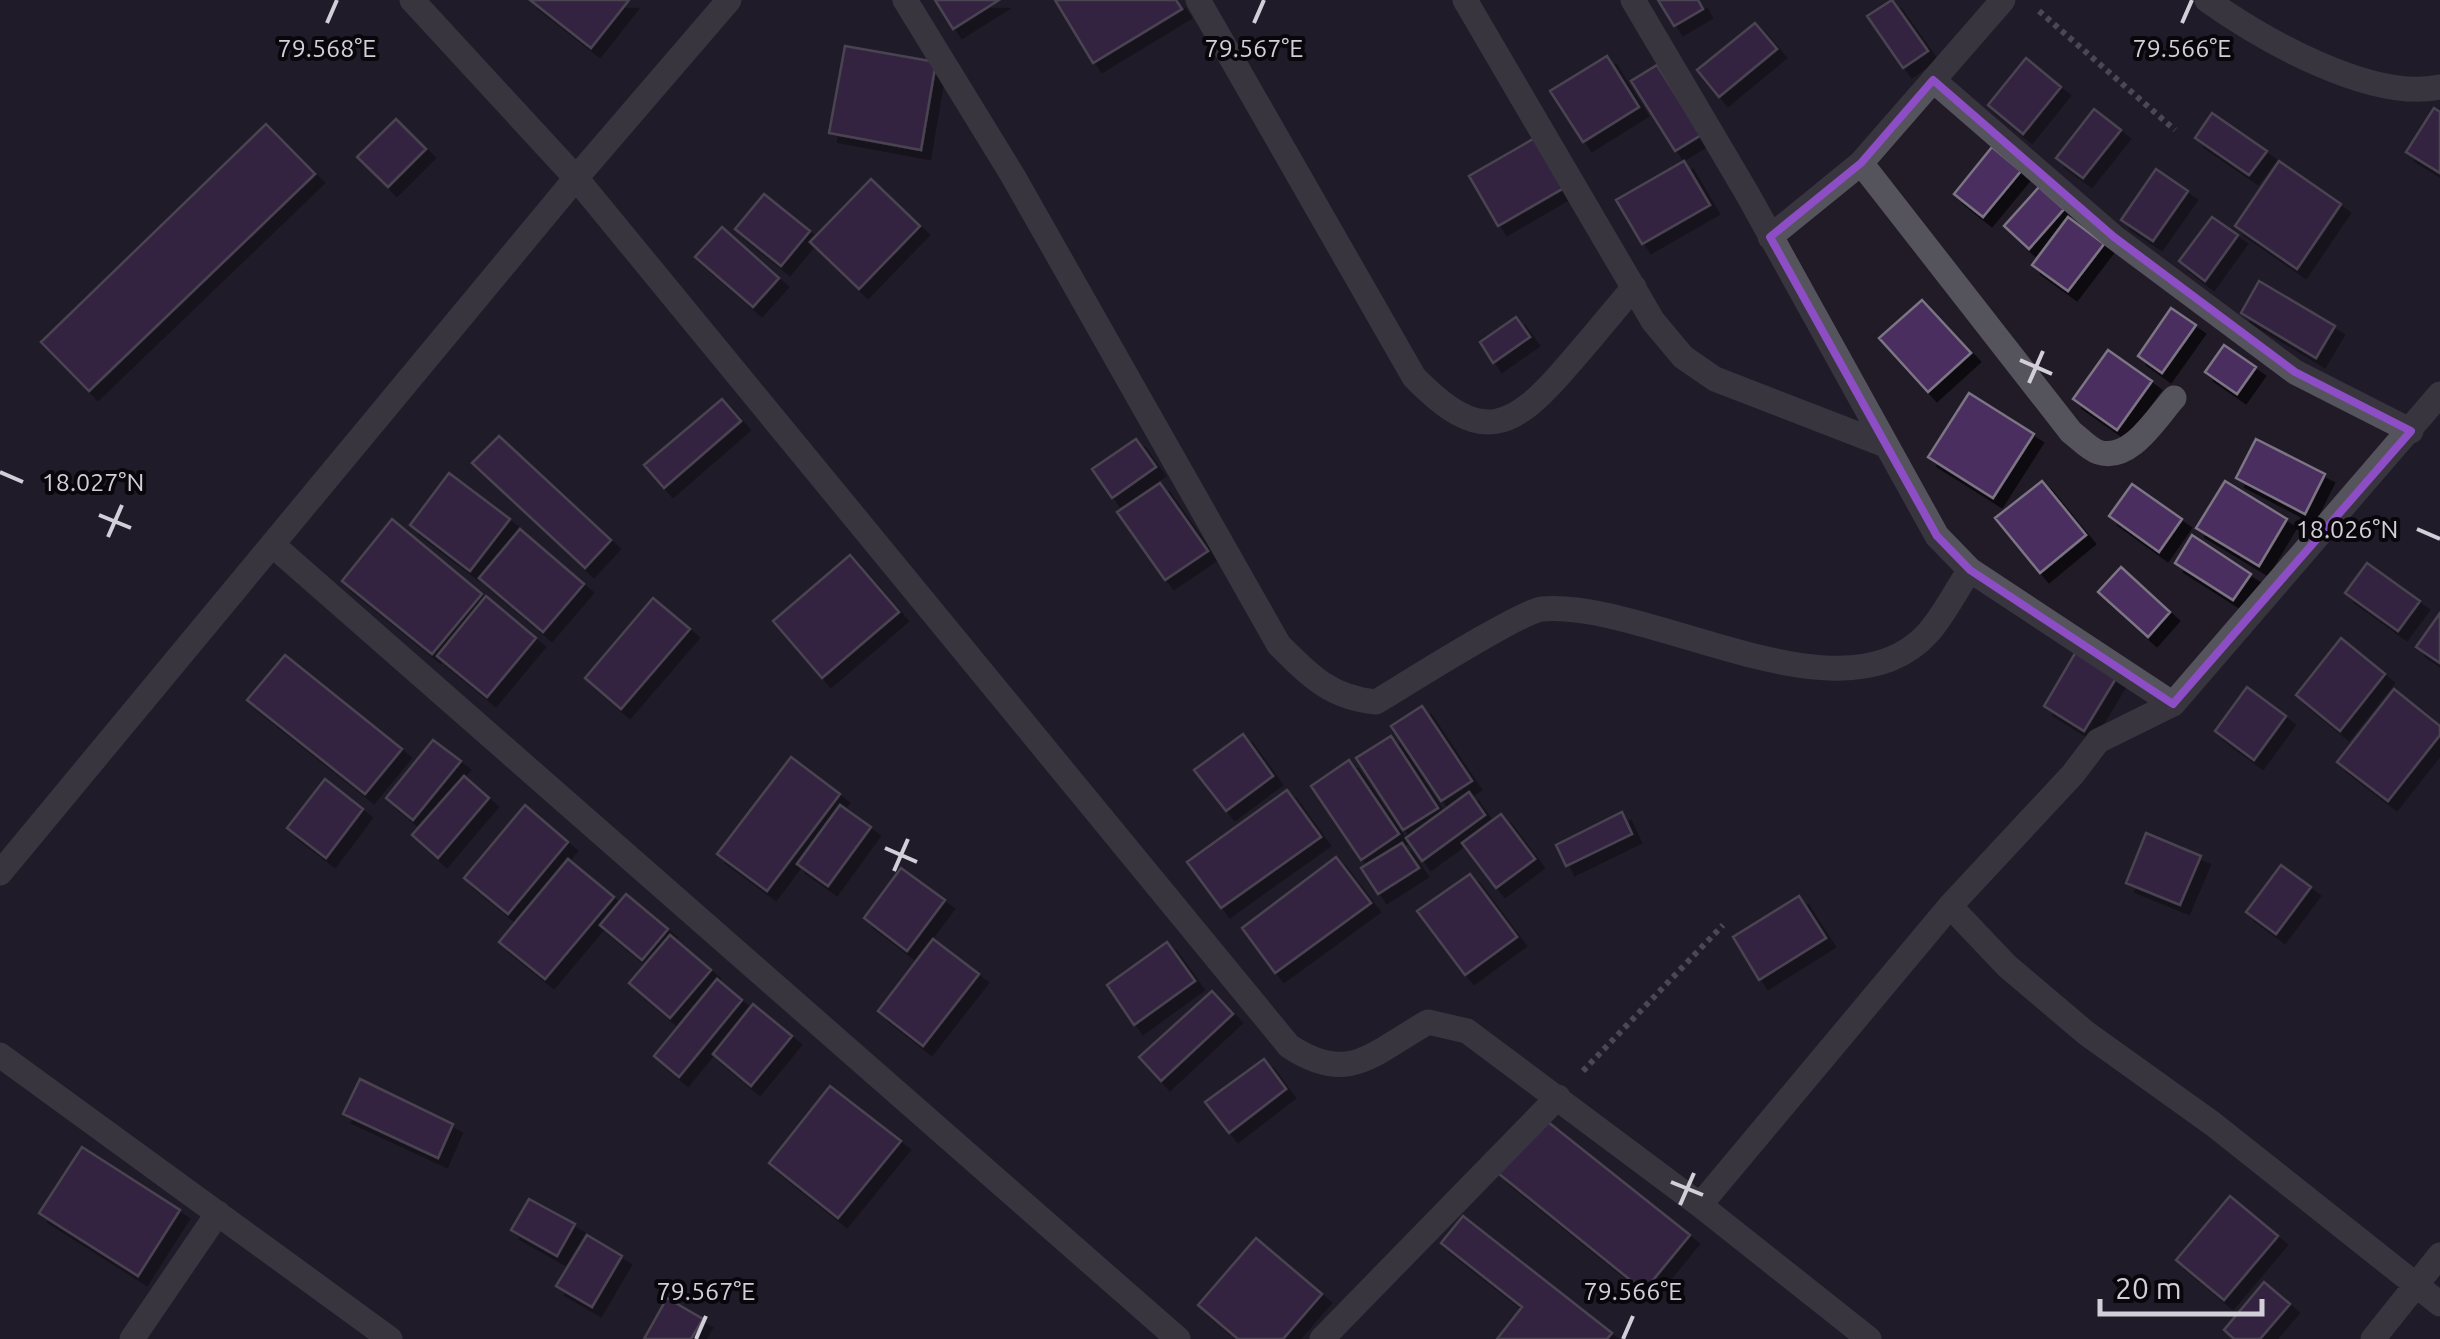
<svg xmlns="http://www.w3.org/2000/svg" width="2440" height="1339" font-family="Ubuntu,sans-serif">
	<defs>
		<filter id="shadow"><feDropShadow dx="9" dy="9" stdDeviation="0" flood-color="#0009"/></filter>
	</defs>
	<rect width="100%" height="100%" fill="#211b28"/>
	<path fill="#492e5f" stroke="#7c7484" stroke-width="2.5" filter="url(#shadow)" d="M 530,0 L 629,0 L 591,48 Z
		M 935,0 L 999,0 L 953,29 Z
		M 1055,0 L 1176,0 L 1182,9 L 1093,63 Z
		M 1658,0 L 1698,0 L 1703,9 L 1674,26 Z
		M 1892,0 L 1928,51 L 1903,68 L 1867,16 Z
		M 1755,23 L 1777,49 L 1719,97 L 1697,70 Z
		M 845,46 L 936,62 L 921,150 L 829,133 Z
		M 1607,56 L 1639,107 L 1583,142 L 1550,91 Z
		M 2026,58 L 2061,87 L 2023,134 L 1988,105 Z
		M 1657,65 L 1701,135 L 1675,151 L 1631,81 Z
		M 2434,108 L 2440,112 L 2440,173 L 2406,152 Z
		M 2094,109 L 2121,130 L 2083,178 L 2056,158 Z
		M 2212,113 L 2267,151 L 2249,175 L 2195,138 Z
		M 396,119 L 426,149 L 388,187 L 357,157 Z
		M 266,124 L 315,174 L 89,391 L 41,342 Z
		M 1540,135 L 1569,185 L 1498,226 L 1469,176 Z
		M 1992,147 L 2021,171 L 1983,217 L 1954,194 Z
		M 1684,161 L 1710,205 L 1642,244 L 1616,200 Z
		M 2279,161 L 2341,204 L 2297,269 L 2235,226 Z
		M 2156,169 L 2188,191 L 2153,241 L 2121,220 Z
		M 871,179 L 920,226 L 859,289 L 810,242 Z
		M 2039,187 L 2064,209 L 2029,249 L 2004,226 Z
		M 764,194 L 810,231 L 781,266 L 735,229 Z
		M 2068,217 L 2104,244 L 2068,291 L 2032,265 Z
		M 2212,217 L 2238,235 L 2205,281 L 2179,261 Z
		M 722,227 L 779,278 L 753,307 L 695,257 Z
		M 2259,281 L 2335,326 L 2316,358 L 2241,313 Z
		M 1922,300 L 1971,353 L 1928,392 L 1879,338 Z
		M 2171,308 L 2196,325 L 2162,373 L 2138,356 Z
		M 1516,317 L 1530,337 L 1493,363 L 1480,342 Z
		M 2224,345 L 2256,367 L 2237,394 L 2205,372 Z
		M 2108,350 L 2152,381 L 2117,430 L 2073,399 Z
		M 1969,393 L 2034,434 L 1993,498 L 1928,457 Z
		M 722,399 L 741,421 L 664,488 L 644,465 Z
		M 499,436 L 611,540 L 585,568 L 472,463 Z
		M 1136,439 L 1156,467 L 1112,498 L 1092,469 Z
		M 2256,439 L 2325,474 L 2305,514 L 2236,478 Z
		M 449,473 L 510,519 L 470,571 L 410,525 Z
		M 2042,481 L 2086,535 L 2040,573 L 1995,518 Z
		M 2225,481 L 2287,519 L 2259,566 L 2196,528 Z
		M 1160,483 L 1208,551 L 1165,580 L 1117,512 Z
		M 2132,484 L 2182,519 L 2159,552 L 2109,516 Z
		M 392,519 L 482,594 L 432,654 L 342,581 Z
		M 520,529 L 584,584 L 543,632 L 479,578 Z
		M 2192,535 L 2251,574 L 2233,600 L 2175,563 Z
		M 850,555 L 899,612 L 822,678 L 773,621 Z
		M 2367,563 L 2420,601 L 2398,631 L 2345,593 Z
		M 2121,567 L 2170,612 L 2148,637 L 2098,592 Z
		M 486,596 L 536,638 L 487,697 L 437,656 Z
		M 653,598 L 690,629 L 621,709 L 585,678 Z
		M 2440,613 L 2440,663 L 2416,647 Z
		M 2341,638 L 2385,674 L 2340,731 L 2296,695 Z
		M 2077,650 L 2118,675 L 2084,731 L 2044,706 Z
		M 285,655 L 402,749 L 365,794 L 247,700 Z
		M 2247,687 L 2286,716 L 2254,760 L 2215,731 Z
		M 2394,689 L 2440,726 L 2440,735 L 2388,801 L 2337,762 Z
		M 1422,706 L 1472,781 L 1441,801 L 1391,726 Z
		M 1243,734 L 1273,776 L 1226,811 L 1194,770 Z
		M 1391,736 L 1438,808 L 1403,830 L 1356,758 Z
		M 433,740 L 461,761 L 413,820 L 386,798 Z
		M 791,757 L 840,794 L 767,891 L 717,854 Z
		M 1349,760 L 1399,834 L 1361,860 L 1311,786 Z
		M 464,776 L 489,798 L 438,858 L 412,835 Z
		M 325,779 L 363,809 L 326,858 L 287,828 Z
		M 1287,790 L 1321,837 L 1221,908 L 1187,862 Z
		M 1469,792 L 1485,815 L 1422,861 L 1406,838 Z
		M 525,805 L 568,842 L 508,914 L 464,878 Z
		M 840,805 L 871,827 L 828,886 L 797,864 Z
		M 1622,812 L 1632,834 L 1566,866 L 1556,845 Z
		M 1501,814 L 1535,859 L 1496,888 L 1462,843 Z
		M 2146,833 L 2201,856 L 2180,905 L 2126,883 Z
		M 1402,843 L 1419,868 L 1378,894 L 1361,868 Z
		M 1336,857 L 1371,903 L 1275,973 L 1242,928 Z
		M 568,859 L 614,897 L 545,979 L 499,942 Z
		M 2281,865 L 2311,887 L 2276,934 L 2246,912 Z
		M 901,868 L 945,900 L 907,951 L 864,918 Z
		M 1470,874 L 1517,937 L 1465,975 L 1417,911 Z
		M 626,894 L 668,929 L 642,960 L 600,925 Z
		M 1799,896 L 1826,938 L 1759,980 L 1733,937 Z
		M 670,935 L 711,970 L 670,1018 L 629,983 Z
		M 933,939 L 979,974 L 923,1046 L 878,1011 Z
		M 1167,942 L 1195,981 L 1134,1025 L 1107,985 Z
		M 717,979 L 742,1000 L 679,1077 L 654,1056 Z
		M 1212,991 L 1233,1014 L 1161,1081 L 1139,1057 Z
		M 753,1004 L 792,1036 L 751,1086 L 713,1054 Z
		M 1264,1059 L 1286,1089 L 1229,1133 L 1205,1102 Z
		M 360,1079 L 453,1124 L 438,1158 L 343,1114 Z
		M 830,1086 L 901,1141 L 838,1218 L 769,1163 Z
		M 1543,1118 L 1690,1235 L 1644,1291 L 1498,1173 Z
		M 82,1147 L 180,1210 L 138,1276 L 39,1213 Z
		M 2230,1196 L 2278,1236 L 2224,1300 L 2176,1260 Z
		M 529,1199 L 575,1224 L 557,1256 L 511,1230 Z
		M 1463,1216 L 1612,1333 L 1607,1339 L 1497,1339 L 1522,1307 L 1441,1243 Z
		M 587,1235 L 622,1256 L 592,1307 L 556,1286 Z
		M 1256,1238 L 1322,1294 L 1283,1339 L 1238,1339 L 1198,1305 Z
		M 2264,1282 L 2290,1304 L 2260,1339 L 2234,1339 L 2224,1330 Z
		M 667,1298 L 703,1319 L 691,1339 L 644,1339 Z"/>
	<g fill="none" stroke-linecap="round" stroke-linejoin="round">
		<path stroke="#827d88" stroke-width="6" stroke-dasharray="5 5" stroke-linecap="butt" d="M 2039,11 L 2175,130
			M 1583,1071 L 1723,925"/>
		<path stroke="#55545c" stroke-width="25" d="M 412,0 L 576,178 L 1289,1046 C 1349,1086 1373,1053 1428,1022 L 1467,1031 L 1700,1205 L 1869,1339
			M 905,0 L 1013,176 L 1279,645 C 1310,676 1331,698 1376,702 C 1403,686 1521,611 1542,609 C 1649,600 1843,728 1928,633 C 1944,615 1956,590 1970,570
			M 1198,0 L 1414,377 C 1481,446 1512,431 1569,364 C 1591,339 1612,313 1634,287
			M 1465,0 L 1653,321 L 1683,357 L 1715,379 L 1883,444
			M 1633,0 L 1748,195 L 1937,536 L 1970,570 L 2173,704
			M 2207,0 C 2262,39 2371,102 2440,87
			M 1933,80 L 2114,237 L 2295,372 L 2411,431
			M 1861,163 L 2071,432 C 2079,438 2089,449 2098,452 C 2130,463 2156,418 2174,398
			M 1770,237 L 1861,163 L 2003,0
			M 274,546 L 1178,1339
			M 0,873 L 576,178 L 729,0
			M 1950,906 L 2007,966 L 2086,1033 L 2213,1124 L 2440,1304
			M 0,1055 L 390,1339
			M 1700,1205 L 1950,906 L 2073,774 L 2098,741 L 2173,704 L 2440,394
			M 132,1339 L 218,1213
			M 1322,1339 L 1558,1097
			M 2373,1339 L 2440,1255"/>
	</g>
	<path d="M0 0H2440V1339H0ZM 1933,80 L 2114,237 L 2295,372 L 2411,431 L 2173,704 L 1970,570 L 1937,536 L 1770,237 L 1861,163 Z" fill="#211b28" fill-opacity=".55" fill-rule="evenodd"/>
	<path fill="none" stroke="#8d4dc4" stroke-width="8" stroke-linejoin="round" d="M 1933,80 L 2114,237 L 2295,372 L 2411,431 L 2173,704 L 1970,570 L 1937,536 L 1770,237 L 1861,163 Z"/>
	<path fill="none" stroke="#d3cfd9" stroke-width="4" d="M 327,23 L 337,0M 1254,23 L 1264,0M 2182,23 L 2192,0M 2020,360 L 2052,374M 2029,383 L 2043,351M 0,472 L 23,482M 99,515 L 131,528M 2417,529 L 2440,539M 108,537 L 122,505M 885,848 L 917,862M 894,871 L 908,839M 1671,1182 L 1703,1195M 1680,1205 L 1694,1173M 696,1339 L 706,1316M 1623,1339 L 1633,1316"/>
	<g font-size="25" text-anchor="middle" fill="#d3cfd9" stroke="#09070c" stroke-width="8" stroke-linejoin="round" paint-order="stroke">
		<text x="1254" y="57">79.567°E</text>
		<text x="2182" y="57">79.566°E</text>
		<text x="327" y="57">79.568°E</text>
		<text x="93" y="491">18.027°N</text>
		<text x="2347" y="538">18.026°N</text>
		<text x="706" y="1300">79.567°E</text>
		<text x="1633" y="1300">79.566°E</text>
	</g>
	<path d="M2100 1299v15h162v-15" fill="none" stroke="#d3cfd9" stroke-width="5"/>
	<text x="2115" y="1299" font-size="30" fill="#d3cfd9" stroke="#09070c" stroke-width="8" paint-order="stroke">20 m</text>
</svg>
